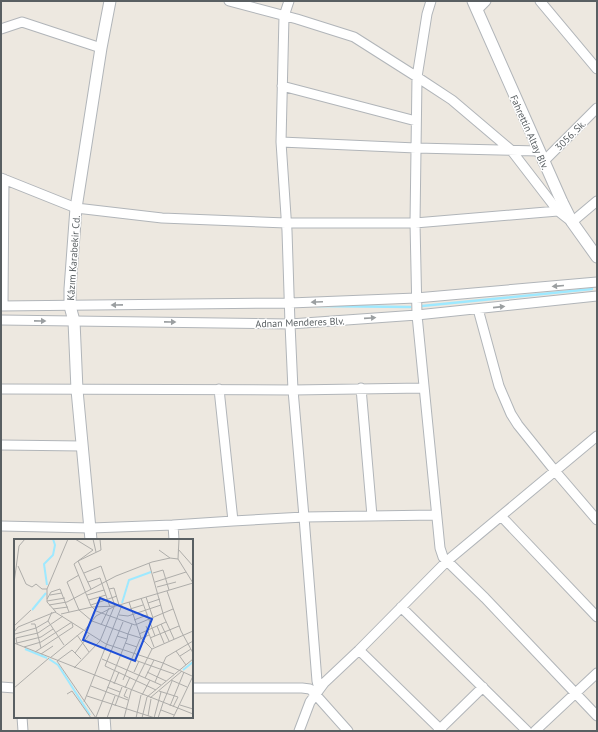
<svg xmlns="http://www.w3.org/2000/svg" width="598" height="732" font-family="'PT Sans',sans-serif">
	<rect width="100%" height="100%" fill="#ede8e0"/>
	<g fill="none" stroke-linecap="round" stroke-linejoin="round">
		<path stroke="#9ee9ff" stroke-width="2.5" d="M 317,306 L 410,307
			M 422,306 L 592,289"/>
		<defs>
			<path id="minor" d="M 229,1 L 297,19 L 354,37 L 417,77 L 452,100 L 511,150 L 558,211 L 572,222 L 597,201
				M 431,1 L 427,14 L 417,77 L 415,223 L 417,315 L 440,548 L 443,557 L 447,561 L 485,598 L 597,716
				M 540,1 L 597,69
				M 477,10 L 486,1
				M 1,29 L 22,22 L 101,48
				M 282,86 L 416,121
				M 281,142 L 416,148 L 538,151
				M 543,162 L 597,108
				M 1,178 L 76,208 L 162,218 L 286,223 L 415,223 L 558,211
				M 1,306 L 290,303 L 416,298 L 597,282
				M 3,306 L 4,179
				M 478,309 L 499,386 L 511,414 L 518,425 L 555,471 L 597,520
				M 1,320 L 290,324 L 417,315 L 597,296
				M 361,388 L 372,516
				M 1,389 L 293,390 L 423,388
				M 219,389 L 233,521 L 304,517 L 293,390 L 290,324 L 287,231 L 281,142 L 284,16 L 289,1
				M 1,445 L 82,446
				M 501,516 L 597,617
				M 173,525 L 174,540
				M 1,526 L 91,528 L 173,525 L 233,521
				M 401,607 L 527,731
				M 359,650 L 442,731
				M 1,687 L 15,688
				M 192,688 L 302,688 L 310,689 L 315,694 L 348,731
				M 319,689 L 317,681 L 304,517 L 436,515
				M 22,717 L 23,731
				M 299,731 L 310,702 L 324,683 L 359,650 L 447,561 L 597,436
				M 438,731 L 483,687
				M 535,731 L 597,673"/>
			<path id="tertiary" d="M 473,1 L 562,202 L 572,222 L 597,257
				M 91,540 L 77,390 L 74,321 L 70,306 L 70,289 L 76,208 L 101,48 L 110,1
				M 104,717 L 105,731"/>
		</defs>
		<use href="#minor" stroke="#b1b5b9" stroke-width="11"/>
		<use href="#tertiary" stroke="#b1b5b9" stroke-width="13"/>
		<use href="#minor" stroke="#fff" stroke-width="9"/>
		<use href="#tertiary" stroke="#fff" stroke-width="11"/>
	</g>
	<defs><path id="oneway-solid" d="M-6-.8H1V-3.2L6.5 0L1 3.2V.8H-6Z"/></defs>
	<g fill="#9b9fa1">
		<use href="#oneway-solid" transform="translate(558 286) rotate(175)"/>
		<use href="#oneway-solid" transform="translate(317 302) rotate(177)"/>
		<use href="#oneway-solid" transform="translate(117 305) rotate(179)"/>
		<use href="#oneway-solid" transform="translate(499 307) rotate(-6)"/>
		<use href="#oneway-solid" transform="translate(370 318) rotate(-4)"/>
		<use href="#oneway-solid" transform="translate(40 321) rotate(1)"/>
		<use href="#oneway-solid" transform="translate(170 322) rotate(1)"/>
	</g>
	<g text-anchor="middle" stroke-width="3" stroke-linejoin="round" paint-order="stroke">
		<g font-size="10" fill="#595f62" stroke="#fff">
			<text transform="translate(530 132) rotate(66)" y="4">Fahrettin Altay Blv.</text>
			<text transform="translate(570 135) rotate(-45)" y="4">3056. Sk.</text>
			<text transform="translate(73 258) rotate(-86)" y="4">Kâzım Karabekir Cd.</text>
			<text transform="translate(300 322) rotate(-2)" y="4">Adnan Menderes Blv.</text>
		</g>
	</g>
	<g transform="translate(14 539)">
		<rect width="179" height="179" fill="#ede8e0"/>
		<path fill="none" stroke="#9ee9ff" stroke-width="2" d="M 33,46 L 30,25 L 39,16 L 41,6 L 39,0M 108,64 L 115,41 L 137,33M 18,71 L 32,54M 11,110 L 33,119M 35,120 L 44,126 L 76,176M 169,131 L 179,123"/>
		<path fill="none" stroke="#aeadaa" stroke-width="1" d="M 61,0 L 79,11 L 60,25 L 77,67 L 82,72 L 121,86 L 159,70M 79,0 L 82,13M 165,0 L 164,20 L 179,44M 164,10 L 179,27M 145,11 L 156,19 L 164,20M 64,22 L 87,11 L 86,0M 64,22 L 77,50M 135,24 L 150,78 L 160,100M 4,27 L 12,45 L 18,48 L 22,45 L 28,50 L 33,50M 70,34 L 87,27 L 101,67 L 82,77 L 70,92M 139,34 L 149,31 L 155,51M 65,36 L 53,43 L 65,71 L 78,82 L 114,95 L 113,100 L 103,97M 74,43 L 86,39 L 96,68M 141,43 L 172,33M 0,44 L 5,7 L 11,0M 143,48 L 162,43M 95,50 L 100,49 L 105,66M 153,52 L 167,92 L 179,114M 36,56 L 48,54M 73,56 L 90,51M 132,58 L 139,79M 127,59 L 141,97M 33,60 L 37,53 L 46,50 L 55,73M 75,61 L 92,56M 33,62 L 51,59M 134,64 L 146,60M 35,66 L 53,63 L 102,37 L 138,23 L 156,19M 77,66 L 103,57M 39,70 L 54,68M 116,70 L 129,66M 38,73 L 34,82 L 50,106M 42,73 L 33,63 L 33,50 L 54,0M 47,75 L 78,68 L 102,67 L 179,44M 105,76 L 114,77 L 147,66M 120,81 L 133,76M 109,83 L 91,127 L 142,151M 17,85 L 21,85 L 27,109M 118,85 L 114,95 L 127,99M 147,85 L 155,102M 87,86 L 95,69M 0,87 L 17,71M 132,87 L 140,108M 143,87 L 150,104M 0,93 L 4,88 L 41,73 L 92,105 L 149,124 L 178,137M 1,95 L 22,89 L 34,82M 125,95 L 152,83M 63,96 L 75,113M 136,99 L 165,87M 0,104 L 179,175M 3,104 L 27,98 L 39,90M 111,104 L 123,108M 3,105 L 2,99 L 24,94 L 49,77M 10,108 L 27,103 L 58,83M 138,110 L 179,92M 162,112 L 172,126M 21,113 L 59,88 L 58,84M 61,114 L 75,96M 27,115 L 39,107M 166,117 L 177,110M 36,119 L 69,92M 67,120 L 58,111 L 43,122 L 82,179M 88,120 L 147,146M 118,120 L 160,135M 60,129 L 86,102 L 100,68M 120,133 L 125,122M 133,133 L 152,142M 131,139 L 140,121M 109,141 L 126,100 L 135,96M 157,141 L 173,148M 141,143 L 152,118 L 179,102M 100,145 L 105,133M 77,147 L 114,161M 93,148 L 106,153M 0,149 L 35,119M 111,149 L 116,138M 113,150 L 110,157 L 114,159M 145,152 L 164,158 L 159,168M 53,155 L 58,152 L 77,179M 128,156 L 136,141M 73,157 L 141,179M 136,159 L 168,132M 70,163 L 108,66M 149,164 L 158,142M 166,166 L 179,170M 101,167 L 108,148M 156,167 L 170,133M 147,171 L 160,176M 134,177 L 137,160M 82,178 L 113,100M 93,179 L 101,157M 110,179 L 117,152 L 138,110 L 127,99 L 115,63M 122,179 L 127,156M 128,179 L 133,158 L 179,120M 140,179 L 147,153M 144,179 L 149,164M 159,179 L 179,137"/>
		<path fill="#1d4ed8" fill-opacity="0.15" stroke="#1d4ed8" stroke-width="2" d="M 86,59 L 138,80 L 121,122 L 69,101 Z"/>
		<rect width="179" height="179" fill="none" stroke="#595f62" stroke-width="2"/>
	</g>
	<rect width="598" height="732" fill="none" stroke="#595f62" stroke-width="4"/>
</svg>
